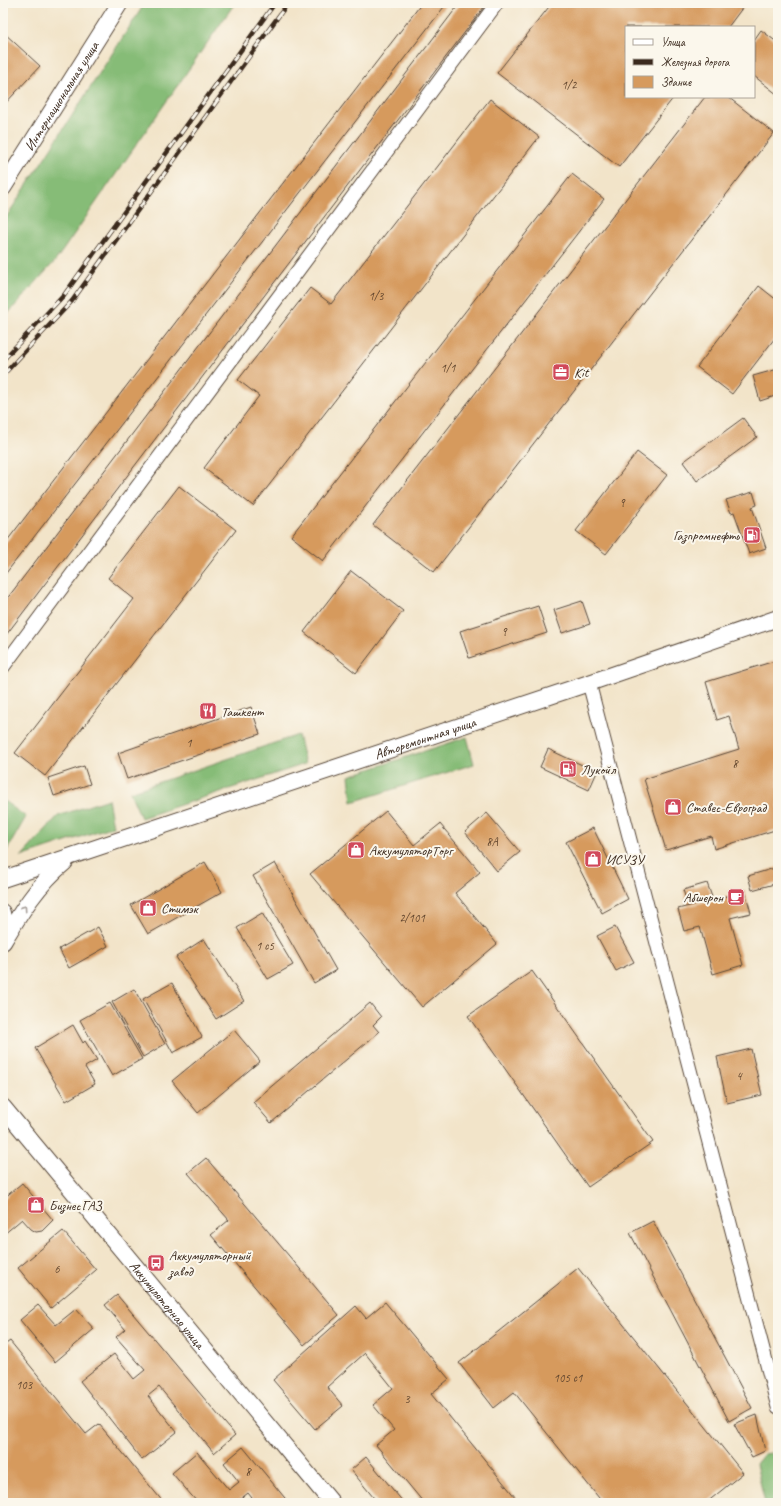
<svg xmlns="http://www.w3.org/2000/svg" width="781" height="1506" font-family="Caveat,sans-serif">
	<rect width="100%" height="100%" fill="#fbf7ec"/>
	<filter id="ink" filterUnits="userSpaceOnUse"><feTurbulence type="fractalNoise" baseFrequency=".025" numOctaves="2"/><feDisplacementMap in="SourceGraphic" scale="8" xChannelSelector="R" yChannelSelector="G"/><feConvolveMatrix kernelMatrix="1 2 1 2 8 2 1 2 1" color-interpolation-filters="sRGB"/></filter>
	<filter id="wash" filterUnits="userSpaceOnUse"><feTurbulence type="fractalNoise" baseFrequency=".012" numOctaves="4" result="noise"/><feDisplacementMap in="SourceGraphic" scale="16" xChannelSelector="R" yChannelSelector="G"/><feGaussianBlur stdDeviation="0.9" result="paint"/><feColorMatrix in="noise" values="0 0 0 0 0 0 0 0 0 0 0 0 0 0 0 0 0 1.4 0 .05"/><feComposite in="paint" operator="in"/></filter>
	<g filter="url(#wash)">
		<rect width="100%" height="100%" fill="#f2e4c9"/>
		<path fill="#86bc77" stroke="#60734a" d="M 145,3 L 235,3 L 56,260 L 3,319 L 3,222 Z
			M 298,735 L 305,764 L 141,818 L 130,792 Z
			M 467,737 L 474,764 L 352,802 L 349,776 Z
			M 108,799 L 113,826 L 21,857 L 58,816 Z
			M 3,800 L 26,817 L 7,850 L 3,851 Z
			M 771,1453 L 778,1471 L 778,1503 L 765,1503 L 756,1464 L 764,1454 Z"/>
		<g id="blocks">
			<path fill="#d69a5d" d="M 422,3 L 447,3 L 3,577 L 3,546 Z
				M 460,3 L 487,3 L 3,639 L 3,604 Z
				M 552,3 L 746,3 L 728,27 L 626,27 L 626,97 L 674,97 L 619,167 L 497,73 Z
				M 761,30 L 778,43 L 778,95 L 754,76 L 754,40 Z
				M 3,32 L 40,66 L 3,106 Z
				M 705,97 L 728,97 L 774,133 L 434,572 L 373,525 Z
				M 490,99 L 539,137 L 253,506 L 204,468 L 259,396 L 238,380 L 310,288 L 331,304 Z
				M 572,174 L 604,199 L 323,561 L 291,536 Z
				M 759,286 L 778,301 L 778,334 L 732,394 L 697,367 Z
				M 778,369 L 778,395 L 760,401 L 753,376 Z
				M 743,418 L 757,437 L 697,481 L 683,462 Z
				M 637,452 L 667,475 L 606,554 L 576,531 Z
				M 179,486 L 236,530 L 45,776 L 15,753 L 134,599 L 108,578 Z
				M 753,492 L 757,505 L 752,507 L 766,548 L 749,554 L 734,512 L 731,513 L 726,500 Z
				M 351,571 L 403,611 L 356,673 L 304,632 Z
				M 582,601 L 590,624 L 562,633 L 554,610 Z
				M 538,606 L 547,633 L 469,658 L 460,631 Z
				M 778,660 L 778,829 L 714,849 L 711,836 L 666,850 L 644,779 L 739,749 L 729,716 L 717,720 L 706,682 Z
				M 251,707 L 260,734 L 127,779 L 118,753 Z
				M 548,749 L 597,772 L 589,790 L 540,767 Z
				M 84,766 L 90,784 L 54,796 L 48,778 Z
				M 386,811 L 414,845 L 440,824 L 480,872 L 455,893 L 497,944 L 422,1007 L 310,874 Z
				M 487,813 L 520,852 L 497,871 L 465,832 Z
				M 593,828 L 628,899 L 602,913 L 566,842 Z
				M 205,862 L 222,892 L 148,934 L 131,905 Z
				M 275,863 L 336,970 L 314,983 L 253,876 Z
				M 778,867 L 778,883 L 752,890 L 748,876 Z
				M 707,883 L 712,897 L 688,905 L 683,890 Z
				M 745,891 L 751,913 L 730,918 L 743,965 L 713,974 L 700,927 L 684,931 L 678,909 Z
				M 262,913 L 293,965 L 268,979 L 237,928 Z
				M 98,927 L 108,946 L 69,968 L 59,949 Z
				M 615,927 L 634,962 L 616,971 L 597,936 Z
				M 204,939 L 244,1001 L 216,1019 L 176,957 Z
				M 532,971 L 653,1142 L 588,1187 L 468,1016 Z
				M 172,983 L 202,1037 L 173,1053 L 143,999 Z
				M 134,989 L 165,1044 L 143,1057 L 112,1002 Z
				M 110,1003 L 142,1059 L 112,1076 L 80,1020 Z
				M 370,1003 L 381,1017 L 373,1025 L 379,1032 L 271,1123 L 253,1102 Z
				M 73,1025 L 83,1043 L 85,1041 L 97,1060 L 85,1067 L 95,1084 L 66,1101 L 35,1048 Z
				M 234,1030 L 260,1061 L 198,1113 L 172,1081 Z
				M 751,1049 L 762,1095 L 727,1103 L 717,1057 Z
				M 206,1158 L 339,1315 L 304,1345 L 211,1235 L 229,1220 L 188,1173 Z
				M 22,1183 L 53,1220 L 42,1231 L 36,1232 L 31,1229 L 22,1219 L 3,1235 L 3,1199 Z
				M 653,1221 L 752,1408 L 729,1421 L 630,1233 Z
				M 63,1231 L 96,1270 L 51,1308 L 18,1268 Z
				M 578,1268 L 743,1473 L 706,1503 L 603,1503 L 514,1392 L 494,1408 L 459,1363 Z
				M 117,1295 L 235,1435 L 214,1453 L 159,1387 L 148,1396 L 177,1432 L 142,1460 L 80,1381 L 114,1354 L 134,1379 L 145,1370 L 116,1337 L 125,1329 L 105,1305 Z
				M 385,1302 L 449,1379 L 431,1394 L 520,1503 L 424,1503 L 376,1445 L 394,1430 L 373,1405 L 393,1388 L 365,1353 L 327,1387 L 343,1406 L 315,1429 L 273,1380 L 356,1306 L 366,1318 Z
				M 38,1305 L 56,1325 L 76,1309 L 94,1329 L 55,1362 L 20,1320 Z
				M 10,1341 L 86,1434 L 99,1424 L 164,1503 L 3,1503 L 3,1346 Z
				M 757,1415 L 765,1451 L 752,1457 L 734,1424 Z
				M 243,1447 L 289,1503 L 256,1503 L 248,1493 L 238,1501 L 240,1503 L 198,1503 L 172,1473 L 197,1452 L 229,1490 L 239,1482 L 224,1463 Z
				M 366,1457 L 404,1503 L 378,1503 L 351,1470 Z"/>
		</g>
	</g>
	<g filter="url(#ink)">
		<use href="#blocks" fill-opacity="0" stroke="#564638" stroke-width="1"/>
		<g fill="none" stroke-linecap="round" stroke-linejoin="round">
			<defs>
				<path id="minor" d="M 3,667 L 497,3
					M 589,683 L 778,1407
					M 3,911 L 6,924 L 4,939"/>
				<g id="tertiary">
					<path id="s1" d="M 3,188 L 120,3"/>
					<path id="s2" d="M 3,879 L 589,683 L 778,618"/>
					<path d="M 3,942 C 21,912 38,884 65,862"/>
					<path id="s3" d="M 3,1107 L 332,1503"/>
				</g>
			</defs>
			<use href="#minor" stroke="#564638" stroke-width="15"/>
			<use href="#tertiary" stroke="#564638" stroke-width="18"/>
			<use href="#minor" stroke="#fff" stroke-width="13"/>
			<use href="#tertiary" stroke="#fff" stroke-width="16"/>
			<defs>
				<path id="rail" d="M 3,360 L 64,295 L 275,3
					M 3,375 L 72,301 L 288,3"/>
			</defs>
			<use href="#rail" stroke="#3b2a1e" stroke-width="4.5"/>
			<use href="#rail" stroke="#fbf7ec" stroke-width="3" stroke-dasharray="9" stroke-linecap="butt"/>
		</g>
		<defs><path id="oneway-chevron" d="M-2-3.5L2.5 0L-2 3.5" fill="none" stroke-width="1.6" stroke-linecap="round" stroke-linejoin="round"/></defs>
		<use stroke="#a79f9a" href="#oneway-chevron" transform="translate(24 908) rotate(-55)"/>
	</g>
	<defs>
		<symbol id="office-square" viewBox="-11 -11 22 22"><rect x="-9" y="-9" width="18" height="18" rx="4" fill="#d1495b" stroke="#fbf7ec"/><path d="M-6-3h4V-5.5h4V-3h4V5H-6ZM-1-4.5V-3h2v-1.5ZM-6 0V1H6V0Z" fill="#fff"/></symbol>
		<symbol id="fuel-square" viewBox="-11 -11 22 22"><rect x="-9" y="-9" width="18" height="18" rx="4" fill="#d1495b" stroke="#fbf7ec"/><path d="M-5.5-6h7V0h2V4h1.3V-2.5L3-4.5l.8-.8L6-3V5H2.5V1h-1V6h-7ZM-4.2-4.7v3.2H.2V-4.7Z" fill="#fff"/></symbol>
		<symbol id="restaurant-square" viewBox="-11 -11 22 22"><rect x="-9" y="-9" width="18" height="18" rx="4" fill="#d1495b" stroke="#fbf7ec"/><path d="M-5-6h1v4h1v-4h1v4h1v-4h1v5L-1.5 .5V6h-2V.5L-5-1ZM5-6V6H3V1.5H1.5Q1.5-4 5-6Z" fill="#fff"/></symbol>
		<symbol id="shop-square" viewBox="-11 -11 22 22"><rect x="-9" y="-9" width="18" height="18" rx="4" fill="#d1495b" stroke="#fbf7ec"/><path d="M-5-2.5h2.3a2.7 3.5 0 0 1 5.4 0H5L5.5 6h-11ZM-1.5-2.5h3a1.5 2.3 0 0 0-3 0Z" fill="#fff"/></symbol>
		<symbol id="cafe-square" viewBox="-11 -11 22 22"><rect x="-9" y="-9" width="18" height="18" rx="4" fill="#d1495b" stroke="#fbf7ec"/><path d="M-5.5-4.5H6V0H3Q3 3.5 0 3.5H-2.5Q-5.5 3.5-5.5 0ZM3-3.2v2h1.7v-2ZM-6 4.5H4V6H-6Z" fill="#fff"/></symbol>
		<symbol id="bus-square" viewBox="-11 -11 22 22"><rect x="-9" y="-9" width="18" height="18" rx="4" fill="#d1495b" stroke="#fbf7ec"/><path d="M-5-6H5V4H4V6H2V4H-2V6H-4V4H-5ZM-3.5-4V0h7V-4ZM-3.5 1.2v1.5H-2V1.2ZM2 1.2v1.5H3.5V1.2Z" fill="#fff"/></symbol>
	</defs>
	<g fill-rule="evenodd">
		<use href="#office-square" x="551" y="362" width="20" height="20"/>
		<use href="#fuel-square" x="742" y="525" width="20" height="20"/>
		<use href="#restaurant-square" x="198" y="701" width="20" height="20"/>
		<use href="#fuel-square" x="558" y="759" width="20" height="20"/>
		<use href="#shop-square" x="663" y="797" width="20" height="20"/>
		<use href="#shop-square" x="346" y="840" width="20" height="20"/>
		<use href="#shop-square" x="583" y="849" width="20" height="20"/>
		<use href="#cafe-square" x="726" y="887" width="20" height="20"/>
		<use href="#shop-square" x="138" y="898" width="20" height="20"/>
		<use href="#shop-square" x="26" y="1195" width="20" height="20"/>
		<use href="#bus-square" x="146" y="1253" width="20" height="20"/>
	</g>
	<g text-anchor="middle" stroke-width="4" stroke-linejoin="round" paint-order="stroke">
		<g font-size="12" fill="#62462e">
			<text x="569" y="89">1/2</text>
			<text x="376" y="300">1/3</text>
			<text x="448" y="372">1/1</text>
			<text x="622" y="507">9</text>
			<text x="504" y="636">9</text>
			<text x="189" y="747">1</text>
			<text x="735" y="768">8</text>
			<text x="492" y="846">8А</text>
			<text x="412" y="922">2/101</text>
			<text x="265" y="950">1 с5</text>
			<text x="739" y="1080">4</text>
			<text x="57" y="1273">6</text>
			<text x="568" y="1382">105 c1</text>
			<text x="24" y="1389">103</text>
			<text x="407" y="1403">3</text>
			<text x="248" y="1476">8</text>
		</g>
		<g font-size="14" fill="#3b2a1e" stroke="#fbf7ec">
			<text dy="5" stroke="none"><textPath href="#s1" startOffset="109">Интернациональная улица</textPath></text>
			<text dy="5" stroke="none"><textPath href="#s2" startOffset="445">Авторемонтная улица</textPath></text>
			<text dy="5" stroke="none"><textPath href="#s3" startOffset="257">Аккумуляторная улица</textPath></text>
		</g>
		<g font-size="14" fill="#3b2a1e" stroke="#fbf7ec" text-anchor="start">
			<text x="574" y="377">Kit</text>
			<text x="739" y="540" text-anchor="end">Газпромнефть</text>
			<text x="221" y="716">Ташкент</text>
			<text x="581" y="774">Лукойл</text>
			<text x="686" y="812">Ставес-Евроград</text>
			<text x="369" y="855">АккумуляторТорг</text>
			<text x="606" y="864">ИСУЗУ</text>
			<text x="723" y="902" text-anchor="end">Абшерон</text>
			<text x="161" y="913">Стимэк</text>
			<text x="49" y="1210">БизнесГАЗ</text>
			<text x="169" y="1260">Аккумуляторный<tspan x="169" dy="16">завод</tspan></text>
		</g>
	</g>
	<rect width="781" height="1506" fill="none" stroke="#fbf7ec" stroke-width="16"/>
	<rect x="625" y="26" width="130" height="72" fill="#fbf7ec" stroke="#aea59a"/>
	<rect x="633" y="39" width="20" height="6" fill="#ffffff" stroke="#aea59a"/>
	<text x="661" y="46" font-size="12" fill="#3b2a1e">Улица</text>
	<rect x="633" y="59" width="20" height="6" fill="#3b2a1e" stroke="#aea59a"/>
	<text x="661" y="66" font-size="12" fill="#3b2a1e">Железная дорога</text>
	<rect x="633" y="76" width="20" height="12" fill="#d69a5d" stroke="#aea59a"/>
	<text x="661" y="86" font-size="12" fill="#3b2a1e">Здание</text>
</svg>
